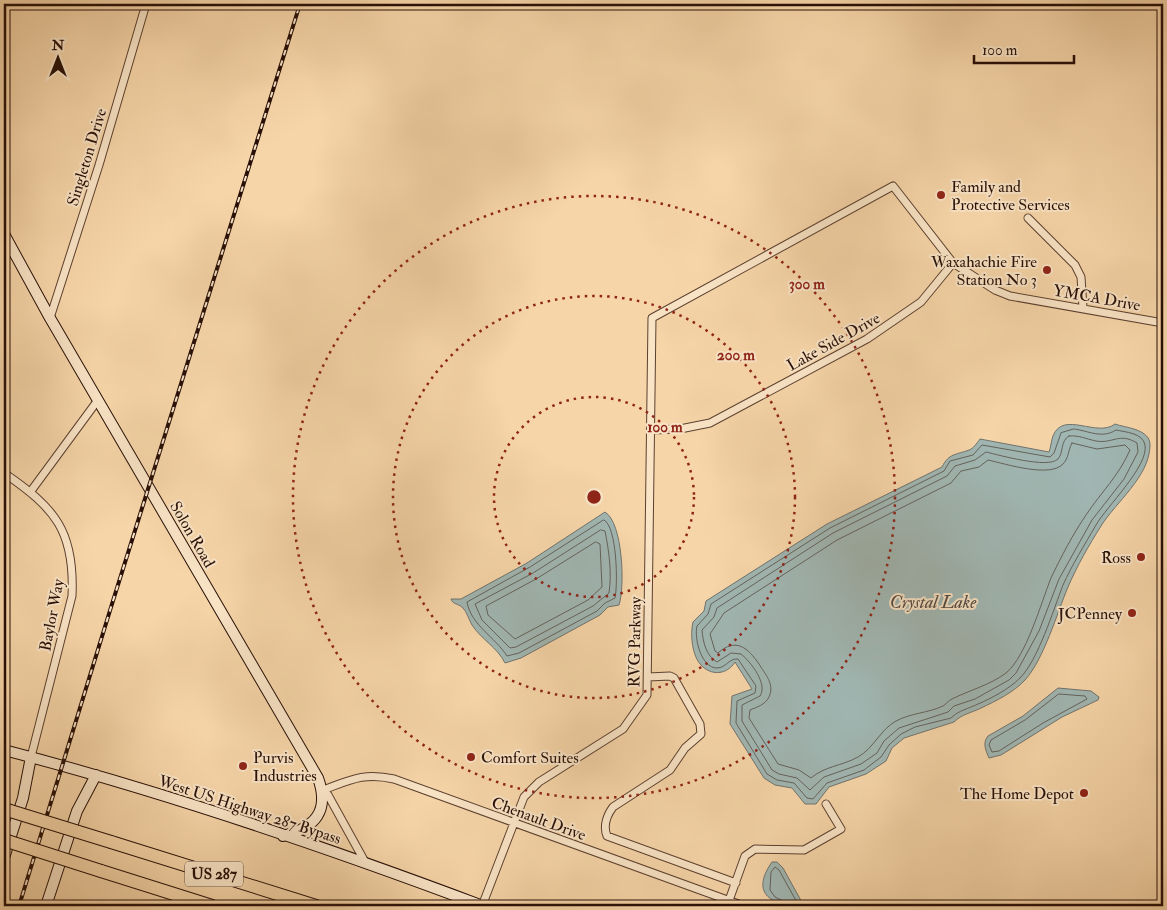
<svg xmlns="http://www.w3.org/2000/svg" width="1167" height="910" font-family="'IM FELL Double Pica',serif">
	<rect width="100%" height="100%" fill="#f6d5a8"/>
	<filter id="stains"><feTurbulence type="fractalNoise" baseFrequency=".004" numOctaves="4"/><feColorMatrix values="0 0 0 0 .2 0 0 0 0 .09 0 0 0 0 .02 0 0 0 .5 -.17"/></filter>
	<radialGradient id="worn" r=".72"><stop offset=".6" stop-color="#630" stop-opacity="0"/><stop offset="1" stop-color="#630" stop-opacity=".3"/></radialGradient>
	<path fill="#a0b6b2" stroke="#70736e" d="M 1115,424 C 1126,428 1151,429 1150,446 C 1149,477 1116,502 1101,526 C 1089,545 1077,566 1068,587 C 1057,613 1044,659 1025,680 C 1014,692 996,701 981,708 C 971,713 962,714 954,722 L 904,738 L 892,748 L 886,761 L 866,774 L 829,787 L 816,804 L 805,804 L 792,788 L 775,785 L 764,778 L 730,724 L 732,696 L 752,689 L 735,662 C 727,675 711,676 701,665 C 692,656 690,634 693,622 L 704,611 L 706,601 L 827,524 L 942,467 C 949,453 956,455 969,450 C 973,449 977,443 980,439 L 1049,452 C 1051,447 1051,441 1053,436 C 1063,410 1097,438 1115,424 Z
		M 605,512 C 623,523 625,587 619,605 L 608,607 L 600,615 L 521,658 L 505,663 C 497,647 482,640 472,625 C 469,620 467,612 463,608 C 458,603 453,605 451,599 L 461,599 L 527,563 Z
		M 1058,688 L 1091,691 L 1099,697 L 1098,700 L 1062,717 L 1001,755 L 989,758 C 986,751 982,743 988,736 L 1023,716 Z
		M 772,862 L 777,862 L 783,868 L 804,906 C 773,906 749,895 772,862 Z"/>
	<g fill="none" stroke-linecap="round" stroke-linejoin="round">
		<path stroke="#64625c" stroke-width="1" d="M 1074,429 C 1089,431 1102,439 1116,430 C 1125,432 1143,433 1145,445 C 1149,466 1106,507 1096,525 C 1085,544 1072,565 1063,585 C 1053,611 1038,660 1020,678 C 1009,689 992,698 978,704 C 968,709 959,710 951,718 L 915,727 L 901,734 L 889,745 L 881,757 L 864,770 L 827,783 L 813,799 L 807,798 L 794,783 L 777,780 L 767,774 L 736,723 L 737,701 L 755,693 L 756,686 L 738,659 C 729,658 726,668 717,668 C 701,668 694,638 697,626 L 708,614 L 711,604 L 830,528 L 944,471 L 950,461 L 973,455 L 982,445 L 1050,457 L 1054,453 L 1061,433 Z
			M 1069,436 C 1079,435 1086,439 1096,441 C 1113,444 1119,432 1137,443 L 1138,452 L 1124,479 L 1092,520 L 1059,579 L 1039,631 L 1016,673 L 1009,680 L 975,699 L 954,706 L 948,712 L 899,728 L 884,741 L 877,753 L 861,764 L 824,777 L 810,790 L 797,778 L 779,774 L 772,770 L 742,721 L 742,705 L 760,696 C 768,684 751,662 741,654 L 731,653 L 717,662 C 706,656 703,642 702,630 L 714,617 L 717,608 L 833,533 L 947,476 L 955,466 L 975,460 L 986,452 C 999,455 1048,469 1058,459 C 1064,452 1060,441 1069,436 Z
			M 1072,443 L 1097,449 L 1125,445 L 1130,450 C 1118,477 1102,491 1086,515 C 1073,534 1061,557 1051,578 C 1041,603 1026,657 1006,673 C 990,685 970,690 952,699 C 948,701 946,704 943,706 C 928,713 911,713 896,721 C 880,730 874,748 858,757 C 842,766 825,766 811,778 L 799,770 L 778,764 L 749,718 L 750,710 C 757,707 765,705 769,697 C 775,684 765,674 759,664 C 748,648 736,637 718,653 L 715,651 L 710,634 L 724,613 L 837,540 L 951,483 L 961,471 L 979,467 L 988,460 C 1006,464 1050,478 1063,464 C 1069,458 1068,450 1072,443 Z
			M 604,520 C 617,526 618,584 615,598 L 605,603 L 597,611 L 519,653 L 507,656 C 495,637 471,625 467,602 L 530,567 Z
			M 601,530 L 605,531 C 609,551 612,573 609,593 L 593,606 L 516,647 L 510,648 L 482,620 L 475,604 L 533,573 Z
			M 596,542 L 600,544 L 602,587 L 588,600 L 515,639 L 488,615 L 486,606 L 536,579 Z
			M 1059,694 L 1085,696 L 1087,699 L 1043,723 L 999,751 L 992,752 L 989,745 L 991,740 L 1025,720 Z
			M 784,906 L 783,901 L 775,897 L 770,890 L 771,872 L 775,867 L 779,870 L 799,906"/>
		<defs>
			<path id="street" d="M 1028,218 L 1075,265 L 1081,277 L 1083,308
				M 50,318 L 99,165 L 146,4
				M 651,430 L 680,429 L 710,423 L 867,339 L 921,302 L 953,263
				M 4,473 C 55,508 75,531 72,596 L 31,757
				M 31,491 L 98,400
				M 648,677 L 670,676 L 674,678 L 700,724 L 701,734 L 685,748 L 670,770 L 613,807 C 607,815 603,826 607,836 L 736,883
				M 365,862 L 328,795 L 323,790 C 350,780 364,772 394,779 L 744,906
				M 482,906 L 524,797 L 539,782 L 623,729 L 647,695 L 652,318 L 893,186 L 953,263 L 995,290 L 1010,296 L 1163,323
				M 727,906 L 745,856 L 755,849 L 804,850 L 841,829 L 826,804"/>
			<path id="secondary" d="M 4,234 L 50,318 L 318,778 C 330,811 315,828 283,836
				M 4,750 C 166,792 326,847 483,906
				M 4,858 L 23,798 L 31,757
				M 4,905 L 8,906
				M 46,906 L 77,811 L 96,775"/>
			<path id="highway" d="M 111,842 L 316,906
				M 101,871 L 212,906"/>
		</defs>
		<use href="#street" stroke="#5c402f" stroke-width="9"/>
		<use href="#secondary" stroke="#280f07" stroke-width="12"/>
		<use href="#highway" stroke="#280f07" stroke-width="14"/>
		<use href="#street" stroke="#f9e4c6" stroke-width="7"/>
		<use href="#secondary" stroke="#f9e4c6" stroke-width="10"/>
		<use href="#highway" stroke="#f6d5a8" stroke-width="12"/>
		<defs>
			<path id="rail" d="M 19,906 L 112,604 L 300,4"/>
		</defs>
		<use href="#rail" stroke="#280f07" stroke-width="4"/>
		<use href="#rail" stroke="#f9e4c6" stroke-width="2" stroke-dasharray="5.5" stroke-linecap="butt"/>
		<defs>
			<path id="highway-bridge" d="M 4,809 L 111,842
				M 4,840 L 101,871"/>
		</defs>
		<use href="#highway-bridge" stroke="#280f07" stroke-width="14" stroke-linecap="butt"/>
		<use href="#highway-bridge" stroke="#f6d5a8" stroke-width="12"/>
	</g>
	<g fill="none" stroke="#8f2418" stroke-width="2.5" stroke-dasharray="2.5 5">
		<circle cx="594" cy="497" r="100"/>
		<circle cx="594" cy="497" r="201"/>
		<circle cx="594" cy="497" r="301"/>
	</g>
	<g fill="#8f2418" stroke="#f9e4c6" stroke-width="2">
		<circle cx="941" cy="195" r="5"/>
		<circle cx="1047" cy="270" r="5"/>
		<circle cx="1141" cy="557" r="5"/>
		<circle cx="1132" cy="613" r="5"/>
		<circle cx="471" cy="757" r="5"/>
		<circle cx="243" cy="766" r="5"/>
		<circle cx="1084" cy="793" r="5"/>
	</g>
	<g text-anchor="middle" stroke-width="4" stroke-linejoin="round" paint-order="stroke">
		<rect fill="#f9e4c6" stroke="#674f40" stroke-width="1" x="185" y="861.5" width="58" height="25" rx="4"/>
		<g font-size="15" font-weight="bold" fill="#280f07">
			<text x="214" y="879">US 287</text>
		</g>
		<g font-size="16" fill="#280f07" stroke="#f9e4c6">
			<text transform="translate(86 157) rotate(-73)" y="6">Singleton Drive</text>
			<text transform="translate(1097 297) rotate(10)" y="6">YMCA Drive</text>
			<text transform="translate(833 341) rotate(-29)" y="6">Lake Side Drive</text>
			<text transform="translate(193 534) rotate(60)" y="6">Solon Road</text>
			<text transform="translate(51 615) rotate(-79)" y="6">Baylor Way</text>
			<text transform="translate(634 642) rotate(-89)" y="6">RVG Parkway</text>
			<text transform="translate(250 809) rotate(18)" y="6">West US Highway 287 Bypass</text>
			<text transform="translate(539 818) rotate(20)" y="6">Chenault Drive</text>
		</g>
		<g font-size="16" fill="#280f07" stroke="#f9e4c6" text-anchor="end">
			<text x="951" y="192" text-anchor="start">Family and<tspan x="951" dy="18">Protective Services</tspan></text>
			<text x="1037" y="267">Waxahachie Fire<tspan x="1037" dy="18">Station No 3</tspan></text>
			<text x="1131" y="563">Ross</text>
			<text x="1122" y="619">JCPenney</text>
			<text x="253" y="763" text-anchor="start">Purvis<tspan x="253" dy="18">Industries</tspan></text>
			<text x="481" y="763" text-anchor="start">Comfort Suites</text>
			<text x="1074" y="799">The Home Depot</text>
		</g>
		<g font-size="18" font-style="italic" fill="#524943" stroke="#f9e4c6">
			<text x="933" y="608">Crystal Lake</text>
		</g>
	</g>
	<circle cx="594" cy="497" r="8" fill="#8f2418" stroke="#f9e4c6" stroke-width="2.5"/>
	<g font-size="15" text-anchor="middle" font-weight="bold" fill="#8f2418" stroke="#f9e4c6" stroke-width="4" stroke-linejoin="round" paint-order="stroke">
		<text x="807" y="289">300 m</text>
		<text x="736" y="360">200 m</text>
		<text x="665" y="432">100 m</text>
	</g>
	<rect width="1167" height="910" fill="none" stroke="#f6d5a8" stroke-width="20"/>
	<rect x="5" y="5" width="1157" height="900" fill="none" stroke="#280f07" stroke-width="2.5"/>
	<rect x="10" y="10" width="1147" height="890" fill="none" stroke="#280f07"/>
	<g transform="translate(58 58)" stroke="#f9e4c6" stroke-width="4" paint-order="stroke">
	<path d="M0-4L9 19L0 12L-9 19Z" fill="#280f07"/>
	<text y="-8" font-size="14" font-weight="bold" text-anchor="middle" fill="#280f07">N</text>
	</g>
	<path d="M974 55v8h100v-8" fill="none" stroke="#280f07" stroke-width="2.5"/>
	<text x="982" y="55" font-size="15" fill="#280f07" stroke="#f9e4c6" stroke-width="4" paint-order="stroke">100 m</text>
	<rect width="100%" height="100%" filter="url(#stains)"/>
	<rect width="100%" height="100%" fill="url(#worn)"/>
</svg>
